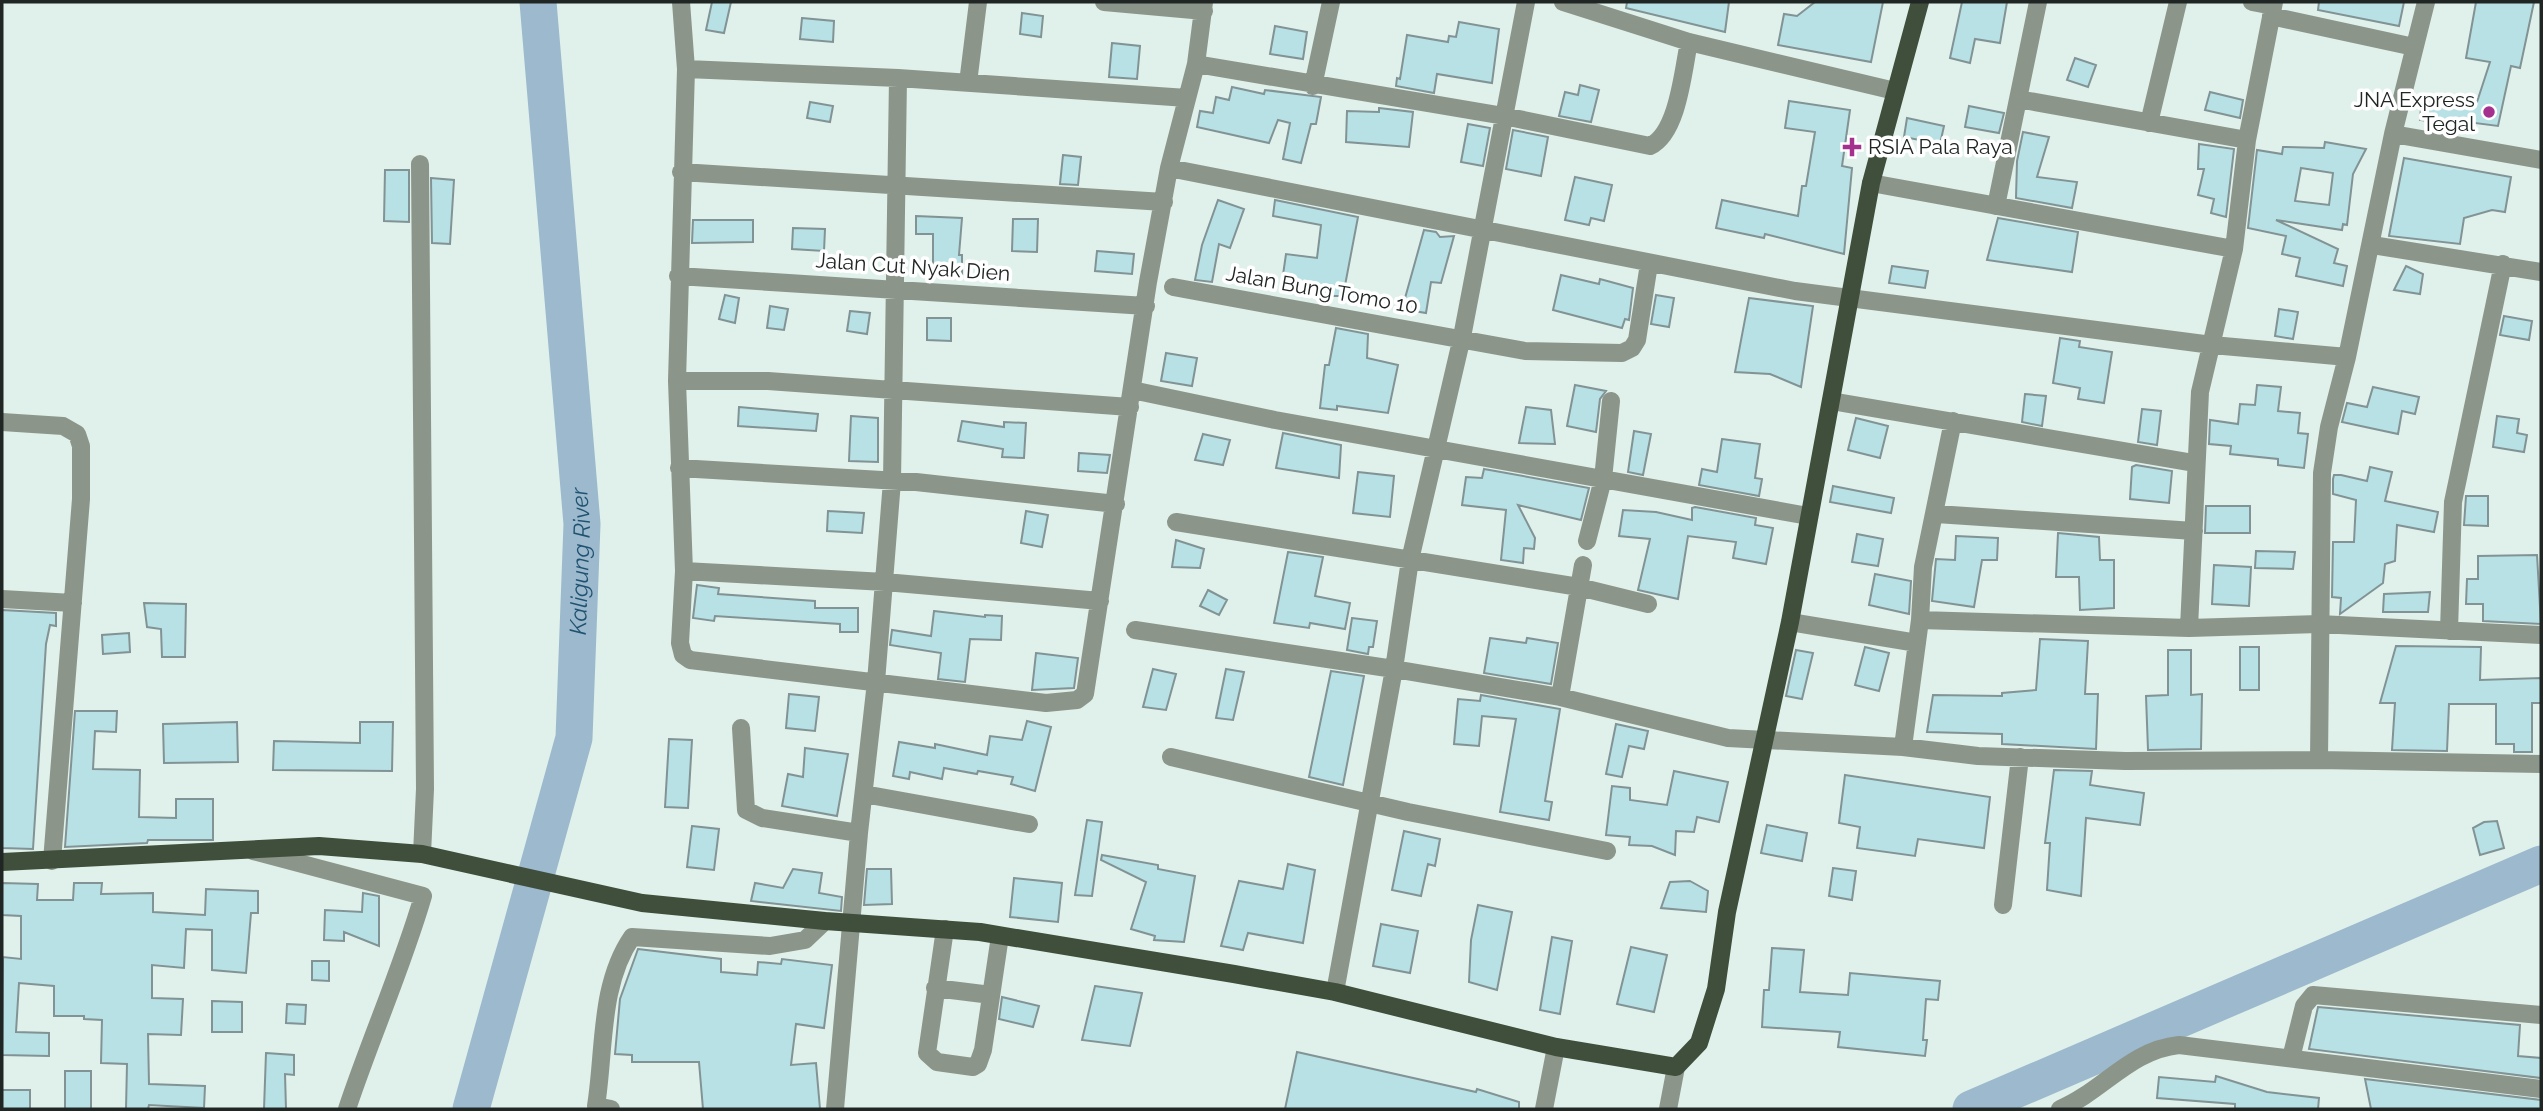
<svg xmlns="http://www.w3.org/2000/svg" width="2543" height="1111" font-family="Raleway,sans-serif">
	<rect width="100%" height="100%" fill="#dff1ea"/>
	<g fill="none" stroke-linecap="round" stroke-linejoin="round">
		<g stroke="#9cb9cd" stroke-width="37">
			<path id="s1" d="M 471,1109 L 574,738 L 582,524 L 538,2"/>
			<path d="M 1971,1109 L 2541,864"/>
		</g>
	</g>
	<path fill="#b8e1e5" stroke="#829395" stroke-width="2" fill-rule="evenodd" d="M 712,2 L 731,2 L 724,33 L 706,30 Z
		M 1627,2 L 1729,2 L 1725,32 L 1626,8 Z
		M 1815,2 L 1883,2 L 1871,62 L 1778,45 L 1784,14 L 1797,16 Z
		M 1962,2 L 2007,2 L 2000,43 L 1975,39 L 1970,63 L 1950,58 Z
		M 2319,2 L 2404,2 L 2399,26 L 2318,10 Z
		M 2476,2 L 2534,2 L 2520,68 L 2511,66 L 2498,126 L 2460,121 L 2458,133 L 2440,131 L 2441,123 L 2420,120 L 2422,95 L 2477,102 L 2490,62 L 2466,58 Z
		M 1022,13 L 1043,16 L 1041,37 L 1020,34 Z
		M 802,18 L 834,21 L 833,42 L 800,39 Z
		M 1459,22 L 1499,29 L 1492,83 L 1437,74 L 1434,93 L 1396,86 L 1397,78 L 1400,79 L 1407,35 L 1448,42 L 1449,36 L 1456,37 Z
		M 1275,26 L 1307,32 L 1303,59 L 1270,54 Z
		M 1112,43 L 1140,46 L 1137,79 L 1109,77 Z
		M 2075,58 L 2096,65 L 2088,87 L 2067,80 Z
		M 1580,85 L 1599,90 L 1591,122 L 1559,116 L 1565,92 L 1578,95 Z
		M 1232,87 L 1264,94 L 1265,90 L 1321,97 L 1316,124 L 1311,124 L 1301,163 L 1283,159 L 1290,123 L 1278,120 L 1269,143 L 1197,127 L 1200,111 L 1213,113 L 1216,97 L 1229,100 Z
		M 2210,92 L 2243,100 L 2240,118 L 2205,110 Z
		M 1789,101 L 1850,110 L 1842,166 L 1852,168 L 1844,254 L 1765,234 L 1764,238 L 1716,228 L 1722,200 L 1798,216 L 1802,186 L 1806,186 L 1815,132 L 1785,128 Z
		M 810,102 L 833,106 L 830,122 L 807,118 Z
		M 1969,106 L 2004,113 L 1999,133 L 1965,127 Z
		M 1379,108 L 1413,112 L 1409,147 L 1346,142 L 1347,111 L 1379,112 Z
		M 1907,118 L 1944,126 L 1940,144 L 1904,137 Z
		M 1468,124 L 1490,128 L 1483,166 L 1461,162 Z
		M 1513,130 L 1548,137 L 1541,176 L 1506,169 Z
		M 2023,132 L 2049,137 L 2037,177 L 2077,182 L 2072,208 L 2016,198 L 2017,161 Z
		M 2325,142 L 2366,149 L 2353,174 L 2347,225 L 2343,224 L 2342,230 L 2276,220 L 2338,249 L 2334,263 L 2347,266 L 2343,286 L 2296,276 L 2300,258 L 2282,254 L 2286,236 L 2248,228 L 2257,150 L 2282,154 L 2283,147 L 2324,148 ZM 2301,168 L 2333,173 L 2329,205 L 2295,201 Z
		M 2199,144 L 2234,149 L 2226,217 L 2211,213 L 2214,199 L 2198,195 L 2204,169 L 2198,169 Z
		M 1063,155 L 1081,157 L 1078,185 L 1060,184 Z
		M 2404,158 L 2511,177 L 2505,212 L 2492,210 L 2464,218 L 2460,244 L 2389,236 Z
		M 385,170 L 409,170 L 409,222 L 384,221 Z
		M 1575,177 L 1612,185 L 1604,221 L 1591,218 L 1589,225 L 1565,220 Z
		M 431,178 L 454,180 L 450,244 L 432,243 Z
		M 1218,200 L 1244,209 L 1230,248 L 1219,244 L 1212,282 L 1195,280 L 1202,245 Z
		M 1275,200 L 1358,217 L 1343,296 L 1316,296 L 1316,294 L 1281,289 L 1286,254 L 1317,258 L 1321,225 L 1273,216 Z
		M 916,216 L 962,218 L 959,255 L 962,255 L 962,274 L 933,274 L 933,234 L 916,234 Z
		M 1998,218 L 2078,232 L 2072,272 L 1987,260 Z
		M 1013,219 L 1038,219 L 1037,252 L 1012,251 Z
		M 693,220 L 753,220 L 753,242 L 692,243 Z
		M 793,228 L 825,229 L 824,251 L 792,249 Z
		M 1424,230 L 1436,232 L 1440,237 L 1454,236 L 1441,283 L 1431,282 L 1426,313 L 1402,309 Z
		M 1097,251 L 1134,254 L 1132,274 L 1095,271 Z
		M 1892,266 L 1928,271 L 1925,288 L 1889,283 Z
		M 2406,266 L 2423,274 L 2420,294 L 2394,290 Z
		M 1561,275 L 1599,284 L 1600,279 L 1633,288 L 1629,320 L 1625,319 L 1622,328 L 1553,310 Z
		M 725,295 L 739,298 L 735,323 L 719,319 Z
		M 1656,295 L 1674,298 L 1669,327 L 1651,324 Z
		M 1749,298 L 1813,306 L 1801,387 L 1770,374 L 1735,372 Z
		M 770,306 L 788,309 L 784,330 L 767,328 Z
		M 2279,309 L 2298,312 L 2293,339 L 2275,336 Z
		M 850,311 L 870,313 L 867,334 L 847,331 Z
		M 2504,316 L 2532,321 L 2529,340 L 2500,335 Z
		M 927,318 L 951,318 L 951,341 L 927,340 Z
		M 1336,328 L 1368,334 L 1367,358 L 1398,365 L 1388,413 L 1337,406 L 1337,410 L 1320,408 L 1325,365 L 1329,365 Z
		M 2060,338 L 2080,341 L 2079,347 L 2112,352 L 2104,403 L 2078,399 L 2080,388 L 2053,383 Z
		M 1166,353 L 1197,358 L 1192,386 L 1161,381 Z
		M 1575,385 L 1606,391 L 1600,399 L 1596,432 L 1567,426 Z
		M 2257,385 L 2281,387 L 2278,411 L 2300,413 L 2298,433 L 2308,434 L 2304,468 L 2278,465 L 2278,459 L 2230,454 L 2231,446 L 2209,444 L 2210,420 L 2238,424 L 2240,404 L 2255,405 Z
		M 2373,387 L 2419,397 L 2415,414 L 2402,411 L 2398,434 L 2342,422 L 2347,403 L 2367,407 Z
		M 2025,394 L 2046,396 L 2042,426 L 2022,422 Z
		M 739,407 L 818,414 L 816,431 L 738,426 Z
		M 1526,407 L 1551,410 L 1555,444 L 1519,443 Z
		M 2142,409 L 2161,411 L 2157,445 L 2138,442 Z
		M 851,416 L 878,418 L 878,462 L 849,461 Z
		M 2497,416 L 2519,419 L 2517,433 L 2527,435 L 2524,452 L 2493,447 Z
		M 1856,418 L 1888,426 L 1880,458 L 1848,450 Z
		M 962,421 L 1004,427 L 1004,422 L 1026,423 L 1024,458 L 1002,457 L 1003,449 L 958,441 Z
		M 1634,431 L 1651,434 L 1643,475 L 1628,472 Z
		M 1283,433 L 1341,445 L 1339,478 L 1276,468 Z
		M 1203,434 L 1230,440 L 1223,465 L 1195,460 Z
		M 1722,439 L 1760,444 L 1755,478 L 1762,479 L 1759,496 L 1699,485 L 1702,469 L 1717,472 Z
		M 1079,453 L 1110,455 L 1107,473 L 1078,471 Z
		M 2136,465 L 2172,471 L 2169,503 L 2130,499 L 2132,467 Z
		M 2370,467 L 2392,472 L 2385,501 L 2438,512 L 2434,532 L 2397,525 L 2395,561 L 2385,564 L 2383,583 L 2340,614 L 2341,598 L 2332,597 L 2333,542 L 2354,542 L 2356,500 L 2333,494 L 2333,479 L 2334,475 L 2341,475 L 2367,481 Z
		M 1484,469 L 1589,488 L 1581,520 L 1518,505 L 1535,538 L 1534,549 L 1524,548 L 1523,563 L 1501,560 L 1506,510 L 1462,505 L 1466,477 L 1482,478 Z
		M 1358,472 L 1394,476 L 1390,517 L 1353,513 Z
		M 1833,486 L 1894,498 L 1891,513 L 1830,502 Z
		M 2466,496 L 2488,496 L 2488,526 L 2464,525 Z
		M 2206,506 L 2250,506 L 2250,533 L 2205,533 Z
		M 1695,507 L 1756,518 L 1755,525 L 1773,528 L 1766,564 L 1733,558 L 1736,542 L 1688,536 L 1678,599 L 1638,590 L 1650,539 L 1619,536 L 1623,510 L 1656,512 L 1692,520 L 1692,508 Z
		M 828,511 L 864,513 L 862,533 L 827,531 Z
		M 1026,511 L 1048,515 L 1042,547 L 1021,543 Z
		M 2058,533 L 2099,537 L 2100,560 L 2114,560 L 2114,608 L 2080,610 L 2079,577 L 2056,577 Z
		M 1857,534 L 1883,539 L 1878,566 L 1852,562 Z
		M 1956,536 L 1998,538 L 1997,560 L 1982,560 L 1974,607 L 1932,601 L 1936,559 L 1955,560 Z
		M 1176,540 L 1204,549 L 1200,568 L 1172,567 Z
		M 2256,551 L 2295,552 L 2293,569 L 2255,568 Z
		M 1288,552 L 1323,557 L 1315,596 L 1350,603 L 1345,629 L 1310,623 L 1309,628 L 1274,623 Z
		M 2537,555 L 2541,624 L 2483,621 L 2483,604 L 2466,604 L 2467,579 L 2478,579 L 2478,556 Z
		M 2214,565 L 2251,567 L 2249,606 L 2212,604 Z
		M 1875,574 L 1911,581 L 1909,614 L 1869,605 Z
		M 697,585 L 719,588 L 718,594 L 815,601 L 815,608 L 858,608 L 858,632 L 840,632 L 840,624 L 715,616 L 714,621 L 693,618 Z
		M 1208,590 L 1227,600 L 1219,615 L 1200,606 Z
		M 2430,592 L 2428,612 L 2383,612 L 2384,594 Z
		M 144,603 L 186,604 L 185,657 L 162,657 L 161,629 L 147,627 Z
		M 2,610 L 56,613 L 56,626 L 50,625 L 46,644 L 33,849 L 2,848 Z
		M 934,611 L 985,617 L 985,615 L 1002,616 L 1001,640 L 970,639 L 965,682 L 938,679 L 941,653 L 890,645 L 892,630 L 931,636 Z
		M 1352,618 L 1377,621 L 1373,647 L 1369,647 L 1368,654 L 1347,650 Z
		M 129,633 L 130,652 L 103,654 L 102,635 Z
		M 1490,638 L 1526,643 L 1527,638 L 1558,643 L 1551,684 L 1484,673 Z
		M 2040,639 L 2088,641 L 2085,694 L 2098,694 L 2096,749 L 2002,744 L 2002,734 L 1927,732 L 1933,695 L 2002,696 L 2002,693 L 2036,690 Z
		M 2396,646 L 2481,647 L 2480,680 L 2541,678 L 2541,703 L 2532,703 L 2532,752 L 2514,752 L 2514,744 L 2496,744 L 2496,704 L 2449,704 L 2447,751 L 2392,750 L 2395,703 L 2380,703 Z
		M 1865,647 L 1889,653 L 1879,691 L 1855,685 Z
		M 2240,647 L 2259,647 L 2259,690 L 2240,690 Z
		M 1796,650 L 1813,653 L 1802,699 L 1786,696 Z
		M 2168,650 L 2191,650 L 2191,695 L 2202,694 L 2201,749 L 2148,750 L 2146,696 L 2168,695 Z
		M 1036,653 L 1078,658 L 1074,688 L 1032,690 Z
		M 1153,669 L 1176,674 L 1166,710 L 1143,707 Z
		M 1226,669 L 1244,672 L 1233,720 L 1216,718 Z
		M 1331,671 L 1364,676 L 1343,785 L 1309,777 Z
		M 789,694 L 819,697 L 815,731 L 786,728 Z
		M 1481,695 L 1560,709 L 1545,801 L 1552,802 L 1549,820 L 1500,812 L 1516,719 L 1482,716 L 1479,746 L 1454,744 L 1458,699 L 1480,701 Z
		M 75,711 L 117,711 L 116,732 L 95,731 L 93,769 L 140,770 L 139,817 L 176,818 L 176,799 L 213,799 L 213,840 L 148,840 L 147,843 L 65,847 Z
		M 1027,721 L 1051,727 L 1035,791 L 1011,784 L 1013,777 L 978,771 L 977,774 L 944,768 L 942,779 L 910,772 L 909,779 L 893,776 L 899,742 L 935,748 L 935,744 L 987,755 L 990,736 L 1022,740 Z
		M 237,722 L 238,762 L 164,763 L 163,724 Z
		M 360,722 L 393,722 L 392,771 L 273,770 L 274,741 L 360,743 Z
		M 1616,724 L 1648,731 L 1644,749 L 1629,746 L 1622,777 L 1606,774 Z
		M 669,739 L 692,740 L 688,808 L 665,807 Z
		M 805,748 L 848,754 L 837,816 L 782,806 L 788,774 L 803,777 Z
		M 2054,770 L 2092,771 L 2090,785 L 2144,793 L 2140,825 L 2086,818 L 2081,896 L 2047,890 L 2050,843 L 2045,843 Z
		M 1674,771 L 1728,782 L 1719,822 L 1697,817 L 1694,832 L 1676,831 L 1675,855 L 1652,846 L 1629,845 L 1630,837 L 1606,835 L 1612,786 L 1630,788 L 1630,800 L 1667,805 Z
		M 1845,775 L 1990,797 L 1984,848 L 1918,839 L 1915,856 L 1857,848 L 1860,827 L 1839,823 Z
		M 1087,820 L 1102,822 L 1092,896 L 1075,895 Z
		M 2497,821 L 2504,848 L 2480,855 L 2473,828 L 2484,822 Z
		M 1767,825 L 1807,833 L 1802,861 L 1761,853 Z
		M 692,826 L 719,829 L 714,870 L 687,867 Z
		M 1404,831 L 1440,839 L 1435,866 L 1428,864 L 1421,896 L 1392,890 Z
		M 1102,855 L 1158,865 L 1158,869 L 1195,876 L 1184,942 L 1154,940 L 1155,936 L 1131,929 L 1146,882 L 1101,860 Z
		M 1288,864 L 1315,870 L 1303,943 L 1248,933 L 1243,950 L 1221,946 L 1239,881 L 1283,889 Z
		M 1833,868 L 1856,871 L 1852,900 L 1829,896 Z
		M 793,869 L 822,873 L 819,893 L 842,897 L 841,911 L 751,901 L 755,883 L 783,888 Z
		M 867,869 L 891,869 L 892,904 L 864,905 Z
		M 1014,878 L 1062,883 L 1058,922 L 1010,917 Z
		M 1690,881 L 1708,891 L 1706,912 L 1661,908 L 1670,882 Z
		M 2,883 L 38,884 L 37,900 L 73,900 L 74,883 L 102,883 L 101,894 L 153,893 L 153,912 L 205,915 L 206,889 L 258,891 L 258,913 L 251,913 L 246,973 L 212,970 L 212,930 L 186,929 L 184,968 L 152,965 L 152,998 L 183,999 L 181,1035 L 148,1034 L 149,1084 L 205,1086 L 204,1108 L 149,1105 L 148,1109 L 126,1109 L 127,1064 L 101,1063 L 102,1020 L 84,1019 L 84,1016 L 54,1016 L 54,986 L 19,983 L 16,1032 L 49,1033 L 49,1056 L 2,1055 L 3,957 L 21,959 L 21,916 L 2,915 Z
		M 363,893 L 379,896 L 379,946 L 344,932 L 344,941 L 324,940 L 325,910 L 362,912 Z
		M 1478,905 L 1512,912 L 1497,990 L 1469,982 L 1471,940 Z
		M 1381,924 L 1418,931 L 1410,973 L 1373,966 Z
		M 1552,937 L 1572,941 L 1560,1014 L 1540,1010 Z
		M 1631,947 L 1667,955 L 1654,1012 L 1617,1004 Z
		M 1772,948 L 1804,950 L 1800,992 L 1848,995 L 1850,973 L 1940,981 L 1938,1000 L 1926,999 L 1923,1040 L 1927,1040 L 1925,1056 L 1838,1047 L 1840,1032 L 1762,1027 L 1764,990 L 1769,990 Z
		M 638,949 L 721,959 L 721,972 L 757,975 L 758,962 L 781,964 L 782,959 L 832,965 L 824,1028 L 796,1024 L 791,1065 L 816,1063 L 820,1109 L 703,1109 L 699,1062 L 632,1062 L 632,1055 L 615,1054 L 620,999 Z
		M 312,961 L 329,961 L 329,981 L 312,980 Z
		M 1095,986 L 1142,993 L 1130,1046 L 1082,1040 Z
		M 1002,997 L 1039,1006 L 1033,1027 L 999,1019 Z
		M 212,1001 L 242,1002 L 242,1032 L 212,1032 Z
		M 287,1004 L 306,1005 L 305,1024 L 286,1023 Z
		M 2318,1007 L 2520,1025 L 2518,1056 L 2541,1058 L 2541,1078 L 2309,1049 Z
		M 1297,1052 L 1476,1092 L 1477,1089 L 1519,1102 L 1519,1109 L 1285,1109 Z
		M 266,1053 L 294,1055 L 294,1075 L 285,1074 L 286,1109 L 264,1109 Z
		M 65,1071 L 91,1071 L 91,1109 L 65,1109 Z
		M 2216,1076 L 2267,1092 L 2319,1098 L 2318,1109 L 2235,1109 L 2235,1104 L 2157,1098 L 2159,1077 L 2215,1082 Z
		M 2365,1079 L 2541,1100 L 2541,1109 L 2371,1109 Z
		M 2,1090 L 30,1090 L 30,1109 L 2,1109 Z"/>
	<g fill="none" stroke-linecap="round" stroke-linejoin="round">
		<path stroke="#8c958a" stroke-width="18" d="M 1104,2 L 1204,11
			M 1204,2 L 1196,64 L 1169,168 L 1795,291 L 2212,345 L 2347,357 L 2329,427 L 2322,473 L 2319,760
			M 1526,2 L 1462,337 L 1410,560 L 1394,669 L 1560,697 L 1728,738 L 1903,747 L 1978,756 L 2125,761 L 2319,760 L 2541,764
			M 1563,2 L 1689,42 L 1895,91
			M 2252,2 L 2273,6
			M 2271,16 L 2414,47
			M 1196,64 L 1504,116 L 1650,146 C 1678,133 1683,71 1689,42
			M 686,69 L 898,78 L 1187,98
			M 968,83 L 978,2
			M 1313,86 L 1331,2
			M 2018,99 L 2247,140
			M 2149,123 L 2178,2
			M 2393,134 L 2541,160
			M 420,164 L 425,789 L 422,854
			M 681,172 L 1164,202
			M 1871,183 L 2234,249
			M 1996,206 L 2038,2
			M 2372,245 L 2541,272
			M 678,276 L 1146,306
			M 1173,287 L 1525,351 L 1622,353 L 1632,348 L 1637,340 L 1649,264
			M 2347,357 L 2393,134 L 2426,2
			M 677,381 L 686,69 L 681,2
			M 1132,390 L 1275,420 L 1808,516
			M 1831,401 L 2194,463
			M 1130,407 L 768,381 L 677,381 L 684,571 L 680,643 L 683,655 L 690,660 L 1046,703 L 1077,700 L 1085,694 L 1148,282 L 1169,168
			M 2,422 L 63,426 L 77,434 L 81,446 L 81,499 L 52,861
			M 679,468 L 916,482 L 1116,504
			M 1936,514 L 2194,531
			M 1176,522 L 1579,587 L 1648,604
			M 1587,541 L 1603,479 L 1611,401
			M 684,571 L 885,582 L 1100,601
			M 2,599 L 73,603
			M 1920,620 L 2189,628 L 2319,624 L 2541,635
			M 1790,622 L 1917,643
			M 2189,628 L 2200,392 L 2234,249 L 2247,140 L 2274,2
			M 1135,630 L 1394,669 L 1335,992
			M 2449,631 L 2453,502 L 2503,264
			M 1560,697 L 1583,565
			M 741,728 L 746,810 L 762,818 L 859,833
			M 1903,747 L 1920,620 L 1923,567 L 1953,421
			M 1171,757 L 1408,812 L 1607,851
			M 864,794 L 1029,824
			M 253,851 L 423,896 C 402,968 371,1037 347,1109
			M 2003,905 L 2020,757
			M 945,929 L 927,1053 L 937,1062 L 973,1067 L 978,1064 L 983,1050 L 1000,936
			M 935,988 L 991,995
			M 2291,1058 L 2304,1006 L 2313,995 L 2541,1015
			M 611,1109 L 596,1106 C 605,1050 599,985 632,937 L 770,946 L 805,940 L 825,921
			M 835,1109 L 859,833 L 876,682 L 892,481 L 898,78
			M 1544,1109 L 1556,1047
			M 1668,1109 L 1676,1067
			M 2060,1109 C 2103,1091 2130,1050 2179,1045 L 2541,1089"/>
		<path stroke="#404f3b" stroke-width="18" d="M 2,862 L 319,846 L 422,854 L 642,903 L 825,921 L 980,932 L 1234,974 L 1335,992 L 1556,1047 L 1676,1067 L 1699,1043 L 1716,989 L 1727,912 L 1790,622 L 1871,183 L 1920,2"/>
	</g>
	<g fill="#a3318d" stroke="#fff" stroke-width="2.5">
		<circle cx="2489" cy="112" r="7"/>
		<path d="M1848.5 136.5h7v7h7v7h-7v7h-7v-7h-7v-7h7z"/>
	</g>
	<g text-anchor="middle" stroke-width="7" stroke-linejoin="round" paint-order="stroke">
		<g font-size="21" fill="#202624" stroke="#fff" text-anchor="end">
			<text x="2475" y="107">JNA Express<tspan x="2475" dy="24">Tegal</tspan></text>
			<text x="1868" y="154" text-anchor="start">RSIA Pala Raya</text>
		</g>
		<g font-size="21" fill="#202624" stroke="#fff">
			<text transform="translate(913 267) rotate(4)" y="7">Jalan Cut Nyak Dien</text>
			<text transform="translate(1322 290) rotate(10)" y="7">Jalan Bung Tomo 10</text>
		</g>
		<g font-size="23" font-style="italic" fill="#1f5270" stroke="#fff">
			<text dy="8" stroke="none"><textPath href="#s1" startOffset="562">Kaligung River</textPath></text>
		</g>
	</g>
	<rect width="2543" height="1111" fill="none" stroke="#202624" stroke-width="7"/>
</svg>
